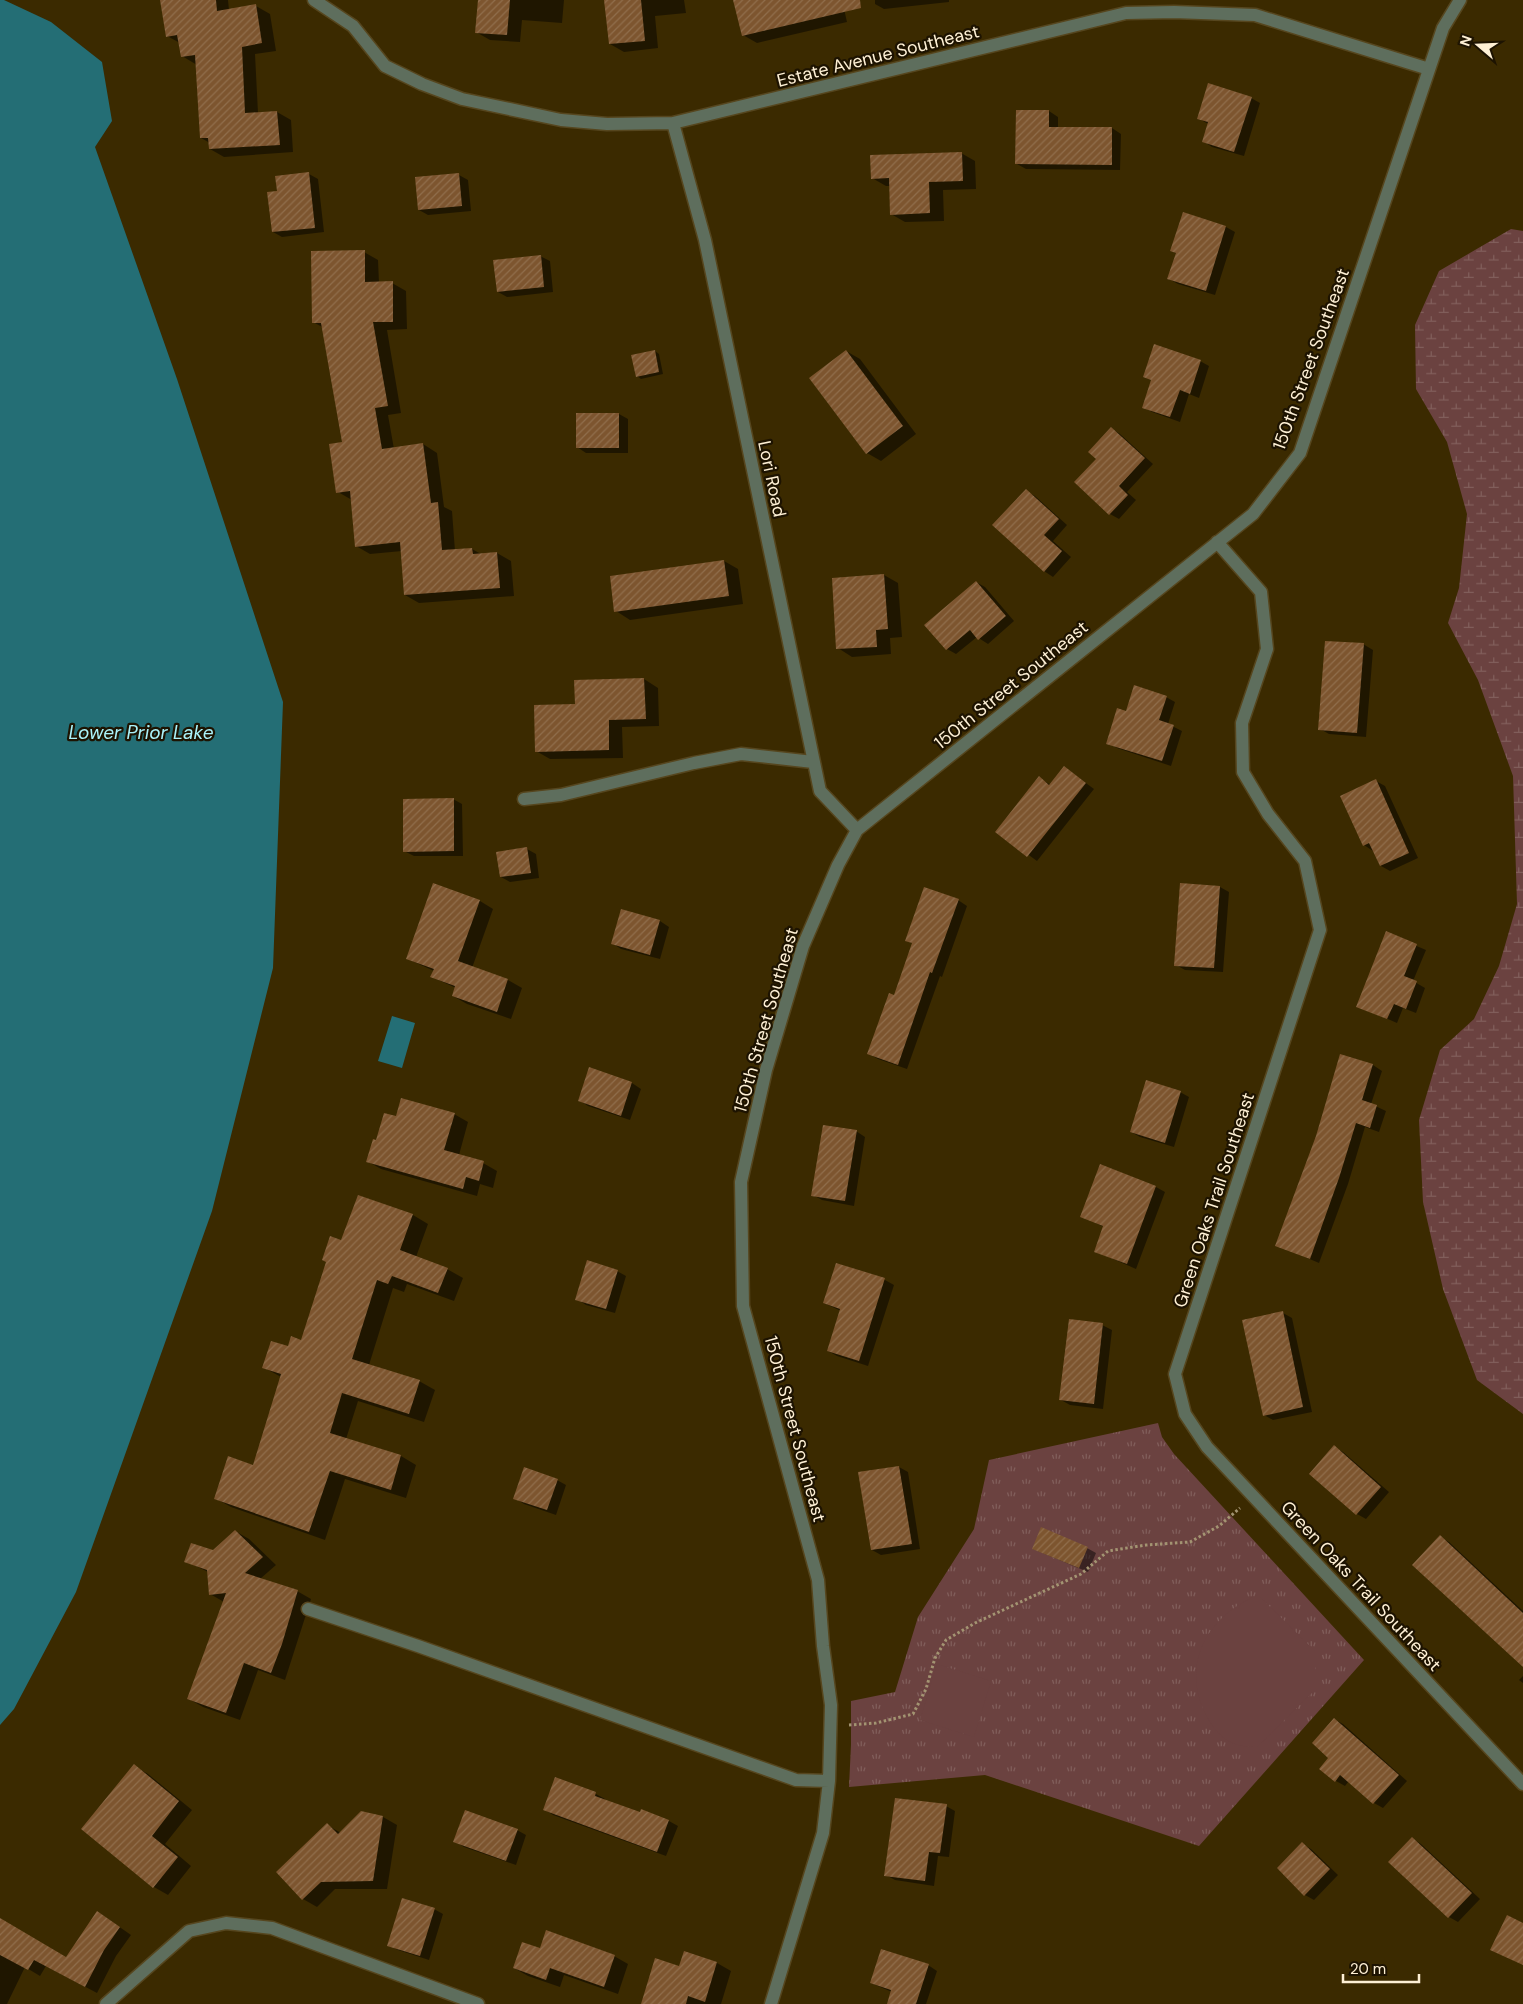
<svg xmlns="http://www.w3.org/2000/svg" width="1523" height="2004" font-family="'DM Sans',sans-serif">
	<defs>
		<pattern id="wetland-marsh" width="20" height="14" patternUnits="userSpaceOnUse" patternTransform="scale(1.25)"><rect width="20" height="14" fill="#6b4240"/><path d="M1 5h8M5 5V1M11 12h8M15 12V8" fill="none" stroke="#815e5b"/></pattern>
		<pattern id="park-tufts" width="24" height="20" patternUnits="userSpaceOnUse" patternTransform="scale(1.25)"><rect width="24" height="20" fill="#6b4240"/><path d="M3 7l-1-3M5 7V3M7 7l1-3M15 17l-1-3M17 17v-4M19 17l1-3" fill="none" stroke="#815e5b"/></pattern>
		<pattern id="building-hatch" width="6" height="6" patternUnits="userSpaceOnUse" patternTransform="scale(1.25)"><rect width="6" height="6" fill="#7d552f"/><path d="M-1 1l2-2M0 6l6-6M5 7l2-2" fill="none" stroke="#906e4c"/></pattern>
	</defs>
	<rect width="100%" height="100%" fill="#3b2a00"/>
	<path fill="url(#wetland-marsh)" d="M 1511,229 L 1523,231 L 1523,1414 L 1477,1380 L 1443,1289 L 1423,1202 L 1419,1120 L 1440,1050 L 1474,1019 L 1499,966 L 1517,904 L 1513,776 L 1478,680 L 1448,623 L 1459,588 L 1467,514 L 1447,442 L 1416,389 L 1415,325 L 1439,271 Z"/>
	<path fill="url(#park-tufts)" d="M 1158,1423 L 1162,1437 L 1174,1454 L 1364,1660 L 1199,1846 L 985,1775 L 849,1787 L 851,1745 L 851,1701 L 895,1692 L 918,1617 L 974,1529 L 989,1460 Z"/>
	<path fill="#6b4240" d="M 1258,1595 L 1315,1651 L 1315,1690 L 1257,1747 C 1236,1748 1221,1740 1210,1722 C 1178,1670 1204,1617 1258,1595 Z
		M 937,1664 L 991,1681 L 974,1737 L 920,1720 Z"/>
	<path fill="#246e75" d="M 0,0 L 4,0 L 51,22 L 102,62 L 112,121 L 95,147 L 177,379 L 283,702 L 273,968 L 212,1211 L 76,1592 L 14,1709 L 0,1725 Z
		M 392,1016 L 415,1023 L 402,1068 L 378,1061 Z"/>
	<path fill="#0007" d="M 161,0 L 228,0 L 229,10 L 256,6 L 270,14 L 276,51 L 255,54 L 258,113 L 277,112 L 291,120 L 293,152 L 224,157 L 210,149 L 210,143 L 201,138 L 197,65 L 182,56 L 180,43 L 167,36 Z
		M 479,0 L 564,0 L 562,23 L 522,20 L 520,42 L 490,40 L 476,32 Z
		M 606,0 L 684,0 L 686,13 L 655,16 L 658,48 L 624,52 L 610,44 Z
		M 735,0 L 842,0 L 847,22 L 757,43 L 743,35 Z
		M 875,0 L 949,0 L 949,2 L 884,9 L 875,4 Z
		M 1251,98 L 1260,103 L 1244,156 L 1212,147 L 1203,141 L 1208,124 L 1198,118 Z
		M 1049,111 L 1058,117 L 1058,128 L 1112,128 L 1121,134 L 1120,170 L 1026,169 L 1017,164 Z
		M 961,153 L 975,161 L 976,189 L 943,190 L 944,221 L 905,222 L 891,214 L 890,186 L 886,186 L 872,178 Z
		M 309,174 L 318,179 L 324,232 L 282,237 L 273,232 L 278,193 Z
		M 459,175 L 468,180 L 471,211 L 428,215 L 419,210 L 417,178 Z
		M 1184,214 L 1226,227 L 1235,232 L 1215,295 L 1178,284 L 1169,279 L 1177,254 L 1172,251 Z
		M 364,252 L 378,260 L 379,283 L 392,283 L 406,291 L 407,329 L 387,330 L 401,413 L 388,415 L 394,449 L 423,444 L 437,453 L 444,507 L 452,511 L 455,551 L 472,549 L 481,554 L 497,553 L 511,561 L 514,596 L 419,603 L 405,595 L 402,551 L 370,554 L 356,546 L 352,500 L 338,492 L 343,443 L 324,328 L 313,322 Z
		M 540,256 L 550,261 L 553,292 L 507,297 L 498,292 Z
		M 655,351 L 659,354 L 663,374 L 641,379 L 637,376 Z
		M 846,351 L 860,359 L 916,434 L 881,461 L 867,453 Z
		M 1200,361 L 1209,366 L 1199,398 L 1189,394 L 1180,422 L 1152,412 L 1143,407 L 1152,381 L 1145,376 Z
		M 619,414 L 628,419 L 628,453 L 586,453 L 577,447 Z
		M 1111,428 L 1120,434 L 1153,464 L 1127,492 L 1136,500 L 1119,519 L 1110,514 L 1076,482 L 1097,459 Z
		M 1026,491 L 1035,496 L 1067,525 L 1053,541 L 1071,557 L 1053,577 L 1044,571 Z
		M 724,561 L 738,569 L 743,604 L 630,620 L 616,611 Z
		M 884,575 L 898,583 L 902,637 L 890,638 L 891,654 L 852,657 L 838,648 Z
		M 976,582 L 985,587 L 1014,621 L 988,644 L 977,637 L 956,654 L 947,649 L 926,625 Z
		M 1363,644 L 1373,650 L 1366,737 L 1329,734 L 1320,729 Z
		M 644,679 L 658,688 L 659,726 L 622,727 L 623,758 L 550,759 L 536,751 L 576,705 L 576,681 Z
		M 1166,697 L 1175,702 L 1168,724 L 1182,731 L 1171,766 L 1117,748 L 1108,743 L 1127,713 Z
		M 1064,767 L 1094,789 L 1037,861 L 997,832 L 1039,778 L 1051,785 Z
		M 1376,781 L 1385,786 L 1418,858 L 1390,871 L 1381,866 L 1373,851 L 1364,845 Z
		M 453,799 L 462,804 L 463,856 L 414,856 L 404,851 Z
		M 527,849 L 536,854 L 539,878 L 510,882 L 501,877 Z
		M 434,885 L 480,901 L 493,909 L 472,968 L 508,980 L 522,988 L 511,1019 L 467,1004 L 453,996 L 456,988 L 432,977 L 434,971 L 408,959 Z
		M 1220,887 L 1229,892 L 1223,972 L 1185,970 L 1176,965 Z
		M 958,900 L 967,906 L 942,977 L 940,976 L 907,1069 L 878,1059 L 869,1054 L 895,996 L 913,944 L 907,940 Z
		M 622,910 L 660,921 L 669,927 L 660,959 L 621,949 L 612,943 Z
		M 1386,933 L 1426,950 L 1413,981 L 1425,988 L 1416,1013 L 1403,1008 L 1397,1023 L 1358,1006 Z
		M 1341,1056 L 1373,1065 L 1382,1071 L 1371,1104 L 1386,1111 L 1379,1132 L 1365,1127 L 1348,1184 L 1319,1263 L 1277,1245 L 1317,1136 Z
		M 590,1069 L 632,1083 L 641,1089 L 630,1120 L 588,1106 L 579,1100 Z
		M 1180,1092 L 1189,1097 L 1174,1147 L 1140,1137 L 1131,1132 Z
		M 454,1114 L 468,1122 L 459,1155 L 483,1163 L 497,1171 L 493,1188 L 480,1184 L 477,1196 L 381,1169 L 367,1161 L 377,1141 L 397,1118 Z
		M 856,1131 L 865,1137 L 854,1206 L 822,1200 L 813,1195 Z
		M 1156,1187 L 1165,1192 L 1136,1269 L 1095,1251 L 1104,1227 L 1082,1216 Z
		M 413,1215 L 428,1224 L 416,1257 L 447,1269 L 463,1278 L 454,1301 L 407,1284 L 404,1292 L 393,1288 L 369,1365 L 419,1381 L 435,1390 L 424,1422 L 358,1401 L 346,1439 L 401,1456 L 416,1465 L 406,1498 L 345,1479 L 325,1540 L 231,1507 L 215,1498 L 254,1466 L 281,1377 L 263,1367 L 288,1348 L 302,1341 L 342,1242 Z
		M 837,1264 L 885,1280 L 894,1285 L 868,1366 L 837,1356 L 828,1351 L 841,1311 L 824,1303 Z
		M 617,1271 L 626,1276 L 615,1313 L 586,1305 L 577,1299 Z
		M 1283,1313 L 1292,1318 L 1312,1412 L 1273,1420 L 1264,1415 Z
		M 1102,1325 L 1112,1330 L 1103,1409 L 1070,1405 L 1061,1400 Z
		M 1334,1447 L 1343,1452 L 1389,1492 L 1366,1519 L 1357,1514 Z
		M 899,1467 L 908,1472 L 920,1549 L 881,1555 L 872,1550 L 860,1473 Z
		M 557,1480 L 566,1485 L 556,1515 L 524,1504 L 515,1498 Z
		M 235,1531 L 249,1539 L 276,1565 L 260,1579 L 297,1591 L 311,1599 L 285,1680 L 258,1670 L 240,1720 L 203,1707 L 189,1699 L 224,1602 L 210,1594 L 208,1572 L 186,1561 L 213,1551 Z
		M 1440,1537 L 1449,1542 L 1523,1611 L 1523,1665 Z
		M 1087,1548 L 1096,1553 L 1088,1572 L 1033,1549 Z
		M 1523,1676 L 1523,1683 L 1519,1680 Z
		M 1334,1719 L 1343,1724 L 1407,1781 L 1383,1808 L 1374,1803 L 1349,1781 L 1345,1786 L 1336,1781 L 1330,1758 Z
		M 134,1766 L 148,1774 L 192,1810 L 165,1844 L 191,1866 L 168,1895 L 154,1887 Z
		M 555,1779 L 596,1794 L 605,1799 L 604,1800 L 641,1814 L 669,1821 L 678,1826 L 666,1856 L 553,1815 L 544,1809 Z
		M 946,1806 L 955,1811 L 949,1857 L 938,1856 L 934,1886 L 895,1880 L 886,1875 Z
		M 383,1817 L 397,1825 L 387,1889 L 335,1889 L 317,1907 L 303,1899 L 278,1872 L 327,1825 L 341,1833 Z
		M 517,1830 L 526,1835 L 516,1865 L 464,1847 L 455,1841 Z
		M 1412,1838 L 1421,1844 L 1480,1899 L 1458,1922 L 1449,1917 Z
		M 1302,1844 L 1311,1849 L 1338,1875 L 1314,1900 L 1305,1895 Z
		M 434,1909 L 443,1914 L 429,1960 L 398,1950 L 388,1945 Z
		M 98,1912 L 131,1935 L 116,1956 L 97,1993 L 46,1966 L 40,1976 L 25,1967 L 7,2004 L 0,2004 L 0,1920 L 66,1958 Z
		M 685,1953 L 717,1963 L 731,1971 L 721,2004 L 642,2004 L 680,1967 Z
		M 614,1956 L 628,1964 L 618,1994 L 564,1975 L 560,1987 L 528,1976 L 514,1968 Z
		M 928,1965 L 937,1971 L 926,2004 L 888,2004 L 892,1992 L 871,1983 Z"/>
	<path fill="url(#building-hatch)" d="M 160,0 L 216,0 L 217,11 L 256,4 L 262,43 L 242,47 L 245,113 L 277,111 L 280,145 L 209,149 L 208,138 L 200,138 L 195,55 L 181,57 L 177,35 L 166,37 Z
		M 478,0 L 510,0 L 507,35 L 475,33 Z
		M 604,0 L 641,0 L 645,41 L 609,44 Z
		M 733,0 L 860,0 L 861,8 L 742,36 Z
		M 1208,83 L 1252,97 L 1234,152 L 1202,142 L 1208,122 L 1197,119 Z
		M 1016,110 L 1049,110 L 1049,127 L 1112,127 L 1112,165 L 1015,164 Z
		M 962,152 L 963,181 L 929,182 L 930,213 L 890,215 L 889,178 L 871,179 L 870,155 Z
		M 309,172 L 315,228 L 272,232 L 267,192 L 277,191 L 275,176 Z
		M 459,173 L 462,206 L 418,210 L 415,177 Z
		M 1183,212 L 1226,226 L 1206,291 L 1167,279 L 1176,253 L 1170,251 Z
		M 365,250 L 365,282 L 393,281 L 393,322 L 373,322 L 388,406 L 375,408 L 382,449 L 423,443 L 431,503 L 438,502 L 442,550 L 472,548 L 473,554 L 497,552 L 500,588 L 404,595 L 400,542 L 355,547 L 350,491 L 336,493 L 329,444 L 342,442 L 321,323 L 312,323 L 311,251 Z
		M 541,255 L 544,287 L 497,292 L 493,260 Z
		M 1154,344 L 1201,360 L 1190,394 L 1180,390 L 1170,417 L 1142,408 L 1151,380 L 1143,377 Z
		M 655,350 L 659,372 L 636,377 L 631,355 Z
		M 846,350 L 903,426 L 866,454 L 809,378 Z
		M 576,413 L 619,413 L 619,448 L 576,448 Z
		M 1111,427 L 1145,458 L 1119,486 L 1128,495 L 1109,515 L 1074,482 L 1096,459 L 1088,452 Z
		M 1026,489 L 1059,519 L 1044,535 L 1062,551 L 1044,572 L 992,525 Z
		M 724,560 L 729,596 L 614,612 L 610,576 Z
		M 884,574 L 888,629 L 876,630 L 877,647 L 836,649 L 832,578 Z
		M 976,581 L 1006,616 L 978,640 L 970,630 L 946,650 L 924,625 Z
		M 1325,641 L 1364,643 L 1357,733 L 1318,730 Z
		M 644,678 L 646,719 L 609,720 L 609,750 L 535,752 L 534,705 L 575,704 L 574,680 Z
		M 1134,685 L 1167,696 L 1159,720 L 1174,725 L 1162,761 L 1106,744 L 1117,708 L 1126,711 Z
		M 1064,766 L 1086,783 L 1027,857 L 995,832 L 1039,776 L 1049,785 Z
		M 1376,779 L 1409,853 L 1380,866 L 1369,843 L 1363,846 L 1340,796 Z
		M 454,798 L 454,851 L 403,852 L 403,799 Z
		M 527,847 L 531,873 L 500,877 L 496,852 Z
		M 433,883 L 480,900 L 458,961 L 508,979 L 497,1012 L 452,996 L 455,986 L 430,977 L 434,969 L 406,959 Z
		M 1180,883 L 1220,886 L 1214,968 L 1174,966 Z
		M 924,887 L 959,899 L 932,973 L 930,972 L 898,1065 L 867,1054 L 889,993 L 894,995 L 912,943 L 905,941 Z
		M 621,909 L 660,920 L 650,955 L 611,944 Z
		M 1386,931 L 1417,944 L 1404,976 L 1417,981 L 1406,1009 L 1394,1004 L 1387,1019 L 1356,1007 Z
		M 1340,1054 L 1373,1064 L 1362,1100 L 1377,1105 L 1370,1128 L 1356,1123 L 1339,1178 L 1310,1259 L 1275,1246 L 1316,1136 Z
		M 589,1067 L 632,1082 L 621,1116 L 578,1101 Z
		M 1146,1080 L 1181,1091 L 1165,1143 L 1130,1132 Z
		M 401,1098 L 455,1113 L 444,1150 L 484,1161 L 479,1181 L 466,1177 L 463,1189 L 366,1162 L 373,1139 L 376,1140 L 384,1113 L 396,1116 Z
		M 823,1125 L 857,1130 L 845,1201 L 811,1196 Z
		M 1100,1164 L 1156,1186 L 1127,1264 L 1094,1252 L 1103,1226 L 1080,1217 Z
		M 358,1195 L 413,1214 L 400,1250 L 448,1268 L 438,1293 L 392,1276 L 388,1284 L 377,1280 L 352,1359 L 420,1380 L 409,1414 L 342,1393 L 330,1433 L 401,1455 L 391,1490 L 330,1471 L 309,1532 L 214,1499 L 228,1456 L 253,1465 L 281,1374 L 262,1368 L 271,1341 L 288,1346 L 291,1336 L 301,1340 L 326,1262 L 322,1260 L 330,1236 L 341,1240 Z
		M 587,1260 L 618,1270 L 606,1309 L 575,1300 Z
		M 836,1263 L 885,1278 L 859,1361 L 827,1351 L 840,1309 L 823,1303 Z
		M 1283,1311 L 1303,1407 L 1263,1416 L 1242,1320 Z
		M 1069,1319 L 1103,1323 L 1094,1404 L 1059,1400 Z
		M 1334,1445 L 1381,1487 L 1356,1515 L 1309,1474 Z
		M 899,1466 L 912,1544 L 871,1550 L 858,1472 Z
		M 524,1467 L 558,1479 L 547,1510 L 513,1499 Z
		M 1041,1527 L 1088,1547 L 1079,1568 L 1032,1549 Z
		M 235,1530 L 263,1557 L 245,1573 L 298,1590 L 282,1644 L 271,1673 L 244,1663 L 226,1713 L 187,1699 L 226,1593 L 209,1595 L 207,1570 L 184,1562 L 191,1543 L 213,1550 Z
		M 1440,1535 L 1523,1613 L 1523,1667 L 1412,1565 Z
		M 1334,1718 L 1399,1775 L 1373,1804 L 1340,1775 L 1335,1782 L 1319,1769 L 1328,1758 L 1312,1743 Z
		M 134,1764 L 179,1801 L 152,1836 L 178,1857 L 153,1888 L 81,1829 Z
		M 555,1777 L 596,1792 L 595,1796 L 640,1812 L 641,1809 L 669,1820 L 657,1852 L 543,1810 Z
		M 895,1798 L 947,1804 L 940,1853 L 929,1852 L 925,1881 L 884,1876 Z
		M 465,1810 L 518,1829 L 506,1861 L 453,1842 Z
		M 361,1811 L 383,1816 L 373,1881 L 321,1882 L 302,1900 L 276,1872 L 327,1823 L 338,1834 Z
		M 1412,1837 L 1472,1893 L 1448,1918 L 1388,1862 Z
		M 1302,1842 L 1330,1869 L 1304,1896 L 1277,1868 Z
		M 402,1898 L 435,1908 L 420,1956 L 387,1946 Z
		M 97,1911 L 120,1927 L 104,1950 L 85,1987 L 34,1960 L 28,1970 L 0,1955 L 0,1918 L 66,1957 Z
		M 1507,1915 L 1523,1923 L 1523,1965 L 1490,1950 Z
		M 546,1930 L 615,1955 L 604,1987 L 550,1968 L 546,1980 L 513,1968 L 522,1942 L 540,1948 Z
		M 881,1949 L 929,1964 L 916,2004 L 887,2004 L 891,1990 L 870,1983 Z
		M 684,1951 L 717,1962 L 705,2002 L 688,1996 L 686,2004 L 641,2004 L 655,1958 L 679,1966 Z"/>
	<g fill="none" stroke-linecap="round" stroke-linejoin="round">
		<defs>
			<path id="minor" d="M 314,0 L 353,26 L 385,66 L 422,84 L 462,99 L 561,120 L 607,124 L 673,123 L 1126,13 L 1174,12 L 1255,15 L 1429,69
				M 673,123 L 705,240 L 820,791 L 857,830
				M 1217,542 L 1261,592 L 1267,649 L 1242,723 L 1243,772 L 1268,814 L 1305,861 L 1320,930 L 1175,1374 L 1185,1414 L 1207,1447 L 1523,1784
				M 524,799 L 561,795 L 694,763 L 741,754 L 813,762
				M 308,1609 L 418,1646 L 796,1780 L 829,1781
				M 106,2004 L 189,1931 L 226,1923 L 272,1928 L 478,2004
				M 771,2004 L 823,1833 L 829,1781 L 831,1705 L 823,1646 L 818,1580 L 743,1306 L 741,1182 L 766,1070 L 803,946 L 838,865 L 857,830 L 1253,514 L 1300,453 L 1443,28 L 1460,0"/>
		</defs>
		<use href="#minor" stroke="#56461e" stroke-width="15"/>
		<path stroke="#a39472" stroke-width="3" stroke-dasharray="2.5 2.5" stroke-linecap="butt" d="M 849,1725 L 876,1723 L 913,1714 L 926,1689 L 935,1658 L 946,1640 L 975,1623 L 1081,1574 L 1108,1551 L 1146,1545 L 1190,1542 L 1219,1526 L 1240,1508"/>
		<use href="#minor" stroke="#5e6e5d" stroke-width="12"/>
	</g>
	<g text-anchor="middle" stroke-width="4.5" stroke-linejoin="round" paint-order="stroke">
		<g font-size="18" fill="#fef0d5" stroke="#1d1301">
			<text transform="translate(878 56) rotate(-14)" y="6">Estate Avenue Southeast</text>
			<text transform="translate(1311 359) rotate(-70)" y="6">150th Street Southeast</text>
			<text transform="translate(772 479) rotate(78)" y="6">Lori Road</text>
			<text transform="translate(1011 685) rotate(-39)" y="6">150th Street Southeast</text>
			<text transform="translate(766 1020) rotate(-74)" y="6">150th Street Southeast</text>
			<text transform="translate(1214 1200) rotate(-72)" y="6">Green Oaks Trail Southeast</text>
			<text transform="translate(795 1429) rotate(75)" y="6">150th Street Southeast</text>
			<text transform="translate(1361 1586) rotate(47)" y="6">Green Oaks Trail Southeast</text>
		</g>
		<g font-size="19" font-style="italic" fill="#abf3fa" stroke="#1d1301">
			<text x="141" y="739">Lower Prior Lake</text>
		</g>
	</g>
	<g transform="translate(1478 45) rotate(289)" stroke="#1d1301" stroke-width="4" paint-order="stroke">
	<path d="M0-4L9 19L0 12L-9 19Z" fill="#fef0d5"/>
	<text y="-8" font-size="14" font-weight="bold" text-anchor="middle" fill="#fef0d5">N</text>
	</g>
	<path d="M1343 1974v8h76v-8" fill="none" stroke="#fef0d5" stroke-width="2.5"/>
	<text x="1350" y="1974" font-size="15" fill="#fef0d5" stroke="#1d1301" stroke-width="4" paint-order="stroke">20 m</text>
</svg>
